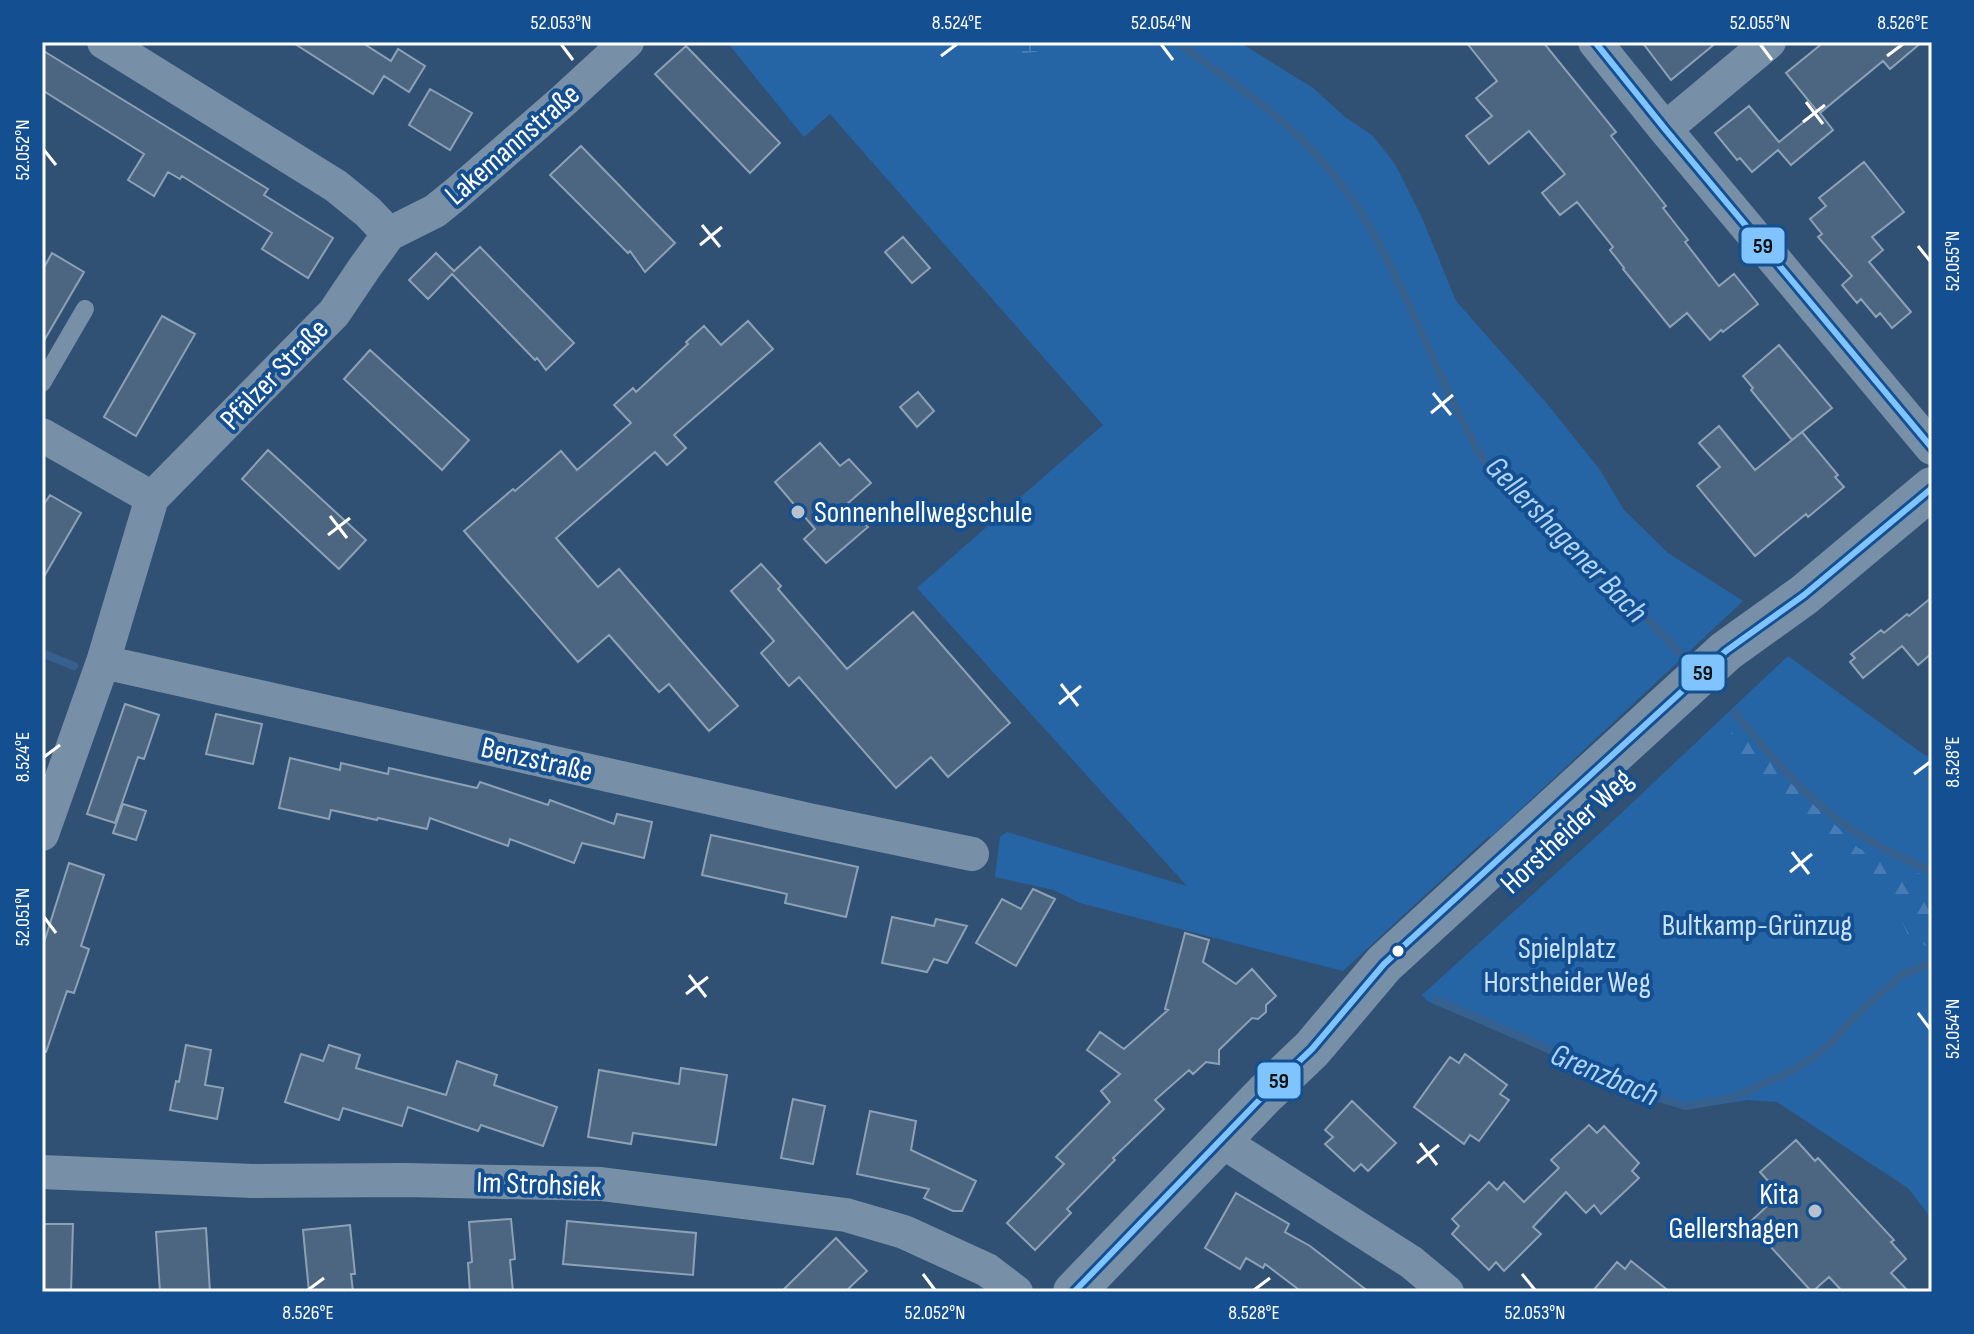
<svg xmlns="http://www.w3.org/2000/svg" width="1974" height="1334" font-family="'Sofia Sans Condensed',sans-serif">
	<defs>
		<pattern id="forest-firs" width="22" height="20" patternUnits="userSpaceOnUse" patternTransform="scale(2)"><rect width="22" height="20" fill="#2565a6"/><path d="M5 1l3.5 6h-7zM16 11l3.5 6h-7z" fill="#467cb3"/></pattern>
		<pattern id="wetland-marsh" width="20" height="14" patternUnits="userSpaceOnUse" patternTransform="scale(2)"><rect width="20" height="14" fill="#2565a6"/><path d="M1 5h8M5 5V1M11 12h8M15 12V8" fill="none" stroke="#467cb3"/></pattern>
	</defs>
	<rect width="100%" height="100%" fill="#315174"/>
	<path fill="#2565a6" d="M 727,42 L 1239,42 L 1313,88 L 1345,117 L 1372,135 L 1395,164 L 1422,218 L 1456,301 L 1548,405 L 1600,470 L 1624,510 L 1668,553 L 1743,601 L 1491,837 L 1489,836 L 1343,971 L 1080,903 L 1054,890 L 995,877 L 1000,837 L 1007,832 L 1187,886 L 917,588 L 1103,425 L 830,114 L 804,137 Z
		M 1788,656 L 1923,754 L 1932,758 L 1932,1219 L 1908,1188 L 1777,1102 L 1748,1100 L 1687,1109 L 1641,1096 L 1559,1057 L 1429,1002 L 1422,995 L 1597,836 Z"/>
	<path fill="url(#forest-firs)" d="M 1731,733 L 1745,733 L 1858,848 L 1932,879 L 1932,949 L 1909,937 L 1882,879 L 1808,839 L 1727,749 Z"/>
	<path fill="url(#wetland-marsh)" d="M 909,42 L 1040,42 L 1037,52 L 1012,54 L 986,44 L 941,45 Z"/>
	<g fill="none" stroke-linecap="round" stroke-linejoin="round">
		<path stroke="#36618f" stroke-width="8" d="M 1177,42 C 1222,76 1271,107 1310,148 C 1339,178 1364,214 1383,251 C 1413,307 1434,366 1463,422 C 1472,439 1481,459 1493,474 C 1513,500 1538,521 1562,542 C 1603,578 1646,614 1681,655
			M 42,653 L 74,666
			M 1735,713 C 1765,749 1796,787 1834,817 C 1863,840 1899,856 1932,872
			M 1436,1000 L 1562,1055 L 1642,1093 L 1685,1106 L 1732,1098 L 1791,1071 L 1814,1057 L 1832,1042 L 1858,1013 L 1903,974 L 1926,965 L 1932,965"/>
	</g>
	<path fill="#4c6682" stroke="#8da1b5" stroke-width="2" d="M 292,42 L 361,42 L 391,61 L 398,49 L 425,66 L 409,92 L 384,76 L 373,94 Z
		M 1466,42 L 1543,42 L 1616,132 L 1611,136 L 1666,206 L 1663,208 L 1688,240 L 1685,242 L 1719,286 L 1734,274 L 1758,304 L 1723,332 L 1721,330 L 1710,340 L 1687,313 L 1670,327 L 1623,269 L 1624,268 L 1610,250 L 1613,247 L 1577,202 L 1560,215 L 1542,193 L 1565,174 L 1529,131 L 1489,164 L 1466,136 L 1492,116 L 1476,98 L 1497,81 Z
		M 1642,42 L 1717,42 L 1671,80 Z
		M 1824,42 L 1922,42 L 1890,69 L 1883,61 L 1820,113 L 1833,130 L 1791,165 L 1778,150 L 1752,172 L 1740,158 L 1737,160 L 1715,133 L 1749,106 L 1779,142 L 1817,111 L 1786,73 Z
		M 686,46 L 780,143 L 750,173 L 655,74 Z
		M 42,50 L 268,189 L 264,195 L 333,238 L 308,278 L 262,249 L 272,233 L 182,176 L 180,179 L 168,172 L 154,196 L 128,180 L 144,154 L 42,90 Z
		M 430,89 L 472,113 L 450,150 L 409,125 Z
		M 581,146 L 675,243 L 645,272 L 630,251 L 628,253 L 550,175 Z
		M 1864,162 L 1904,212 L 1872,237 L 1883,250 L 1869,262 L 1911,312 L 1892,328 L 1880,313 L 1876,317 L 1861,299 L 1857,303 L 1842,285 L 1852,276 L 1818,237 L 1822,234 L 1810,219 L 1826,206 L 1819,198 Z
		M 903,237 L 930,268 L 912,283 L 885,252 Z
		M 480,247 L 574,343 L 546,370 L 537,358 L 535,360 L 452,274 L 428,299 L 409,280 L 436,253 L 454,271 Z
		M 52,253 L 84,272 L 42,344 L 42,271 Z
		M 162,316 L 195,334 L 136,436 L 104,417 Z
		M 748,321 L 773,349 L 674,435 L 686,448 L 667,465 L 655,452 L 556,538 L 598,587 L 619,569 L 738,706 L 709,731 L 669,684 L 659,692 L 609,635 L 578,662 L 464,531 L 513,489 L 515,491 L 561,451 L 577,470 L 631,423 L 614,405 L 633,388 L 636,392 L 688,344 L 686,342 L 704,326 L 721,345 Z
		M 1779,345 L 1832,408 L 1792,440 L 1751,390 L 1753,388 L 1743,376 Z
		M 370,350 L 469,440 L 442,470 L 344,379 Z
		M 918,392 L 934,411 L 917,427 L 900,407 Z
		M 1719,426 L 1755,470 L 1802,432 L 1838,475 L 1835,477 L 1844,487 L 1808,517 L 1806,514 L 1755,556 L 1697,486 L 1720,467 L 1699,443 Z
		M 820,443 L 840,466 L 849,459 L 871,483 L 847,504 L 868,527 L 826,563 L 804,539 L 815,529 L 775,482 Z
		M 268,450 L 366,540 L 339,569 L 242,479 Z
		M 50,495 L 81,513 L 42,580 L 42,507 Z
		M 761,564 L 781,586 L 778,589 L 847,669 L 913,612 L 1010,723 L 948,777 L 931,757 L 896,788 L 799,677 L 789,686 L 761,653 L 774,641 L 731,591 Z
		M 1932,597 L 1932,653 L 1918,665 L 1902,646 L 1863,678 L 1850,662 L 1855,658 L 1851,654 L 1881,630 L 1884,633 L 1907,614 L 1909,616 Z
		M 125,704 L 159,715 L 144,759 L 138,757 L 115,823 L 87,814 Z
		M 216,714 L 262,724 L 253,764 L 206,754 Z
		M 290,758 L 340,770 L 341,763 L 388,774 L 389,768 L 477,788 L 480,782 L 548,805 L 550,800 L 614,824 L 617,814 L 652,822 L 644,858 L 582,843 L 574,863 L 510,839 L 508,846 L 430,818 L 427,829 L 378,818 L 377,820 L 331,810 L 329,819 L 279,808 Z
		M 123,804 L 146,811 L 136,840 L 113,833 Z
		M 711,835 L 858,867 L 846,917 L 785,903 L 787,894 L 702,875 Z
		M 69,863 L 104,875 L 81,946 L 89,949 L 74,993 L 67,991 L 46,1052 L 42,1052 L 42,949 Z
		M 1033,889 L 1055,899 L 1016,966 L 976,943 L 1002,899 L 1021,909 Z
		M 892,917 L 934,926 L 936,919 L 967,926 L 947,963 L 934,959 L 927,972 L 882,963 Z
		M 1185,933 L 1209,940 L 1203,962 L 1236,984 L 1252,969 L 1276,996 L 1266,1005 L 1266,1012 L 1258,1019 L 1252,1018 L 1219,1050 L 1219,1064 L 1206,1062 L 1193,1074 L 1189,1070 L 1155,1100 L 1164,1109 L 1113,1158 L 1115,1160 L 1067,1209 L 1071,1213 L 1035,1250 L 1007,1223 L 1064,1164 L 1056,1157 L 1110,1102 L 1101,1091 L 1120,1074 L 1087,1050 L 1100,1032 L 1124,1049 L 1168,1010 L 1165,1009 Z
		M 186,1045 L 211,1050 L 205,1085 L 223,1088 L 217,1119 L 170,1110 L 176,1081 L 179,1082 Z
		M 329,1045 L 360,1055 L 356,1068 L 446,1095 L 457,1061 L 497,1075 L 494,1085 L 557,1107 L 543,1146 L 481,1125 L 478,1131 L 408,1107 L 402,1126 L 343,1108 L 339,1120 L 285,1102 L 301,1054 L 323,1061 Z
		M 1465,1054 L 1507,1085 L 1500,1094 L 1509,1100 L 1479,1141 L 1470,1135 L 1464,1144 L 1414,1107 L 1450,1057 L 1459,1063 Z
		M 681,1068 L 727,1075 L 716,1145 L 633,1133 L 631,1144 L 588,1137 L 599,1070 L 679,1084 Z
		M 793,1099 L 825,1106 L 813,1164 L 781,1158 Z
		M 1352,1101 L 1396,1143 L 1368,1171 L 1361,1164 L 1354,1171 L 1325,1144 L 1333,1137 L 1325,1130 Z
		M 870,1111 L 916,1121 L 911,1150 L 976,1181 L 962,1211 L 953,1211 L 924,1198 L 929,1189 L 857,1174 Z
		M 1589,1125 L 1597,1133 L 1604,1126 L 1639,1163 L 1632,1171 L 1639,1178 L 1601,1214 L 1594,1205 L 1586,1213 L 1566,1192 L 1533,1227 L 1541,1234 L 1504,1271 L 1496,1262 L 1489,1270 L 1452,1234 L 1459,1226 L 1452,1219 L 1489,1182 L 1497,1190 L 1504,1182 L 1524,1202 L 1559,1168 L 1551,1160 Z
		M 1796,1140 L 1815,1161 L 1818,1158 L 1894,1240 L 1891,1242 L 1906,1259 L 1891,1273 L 1909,1292 L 1843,1292 L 1829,1277 L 1812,1292 L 1749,1223 L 1780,1194 L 1760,1172 Z
		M 1236,1193 L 1289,1224 L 1285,1232 L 1310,1246 L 1369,1292 L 1302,1292 L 1265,1264 L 1263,1268 L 1246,1258 L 1240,1269 L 1205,1248 Z
		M 511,1219 L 515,1259 L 510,1260 L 513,1292 L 470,1292 L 468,1263 L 472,1262 L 469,1222 Z
		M 567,1221 L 696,1233 L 693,1275 L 563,1264 Z
		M 42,1224 L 73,1224 L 71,1292 L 42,1292 Z
		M 350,1225 L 355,1274 L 351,1274 L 353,1292 L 309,1292 L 303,1230 Z
		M 206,1228 L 210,1292 L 160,1292 L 156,1232 Z
		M 836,1238 L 867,1271 L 845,1292 L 781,1292 Z
		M 1631,1261 L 1670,1292 L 1592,1292 L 1617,1262 L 1625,1269 Z"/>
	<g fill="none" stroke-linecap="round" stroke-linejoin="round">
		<path stroke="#7890a7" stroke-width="18" d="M 42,383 L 85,309"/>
		<path stroke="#7890a7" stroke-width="34" d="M 104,42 L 336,186 L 368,212 L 389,234
			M 1595,42 L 1665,129 L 1932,448
			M 1665,129 L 1769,42
			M 42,435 L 152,498
			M 103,662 L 809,820 L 972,854
			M 42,834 L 103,662 L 152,498 L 334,313 L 365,267 L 389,234 L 435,211 L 456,194 L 564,100 L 627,42
			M 1220,1140 L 1411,1262 L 1447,1292
			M 42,1172 L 252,1181 L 405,1180 L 601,1184 L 846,1215 L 904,1232 L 987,1270 L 1016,1292"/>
		<path stroke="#7890a7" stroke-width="42" d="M 1074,1292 L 1266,1093 L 1312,1049 L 1384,964 L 1726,651 L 1804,595 L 1932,488"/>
		<defs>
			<path id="bus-1" d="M 1595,42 L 1665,129 L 1932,448
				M 1074,1292 L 1266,1093 L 1312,1049 L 1384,964 L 1726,651 L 1804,595 L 1932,488"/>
		</defs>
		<use href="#bus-1" stroke="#145091" stroke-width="12"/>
		<use href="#bus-1" stroke="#80c4ff" stroke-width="6"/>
	</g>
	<path fill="none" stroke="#fff" stroke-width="3" d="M 561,44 L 573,60M 1161,44 L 1173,60M 1760,44 L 1772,60M 941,56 L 957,44M 1887,56 L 1903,44M 1806,102 L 1823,124M 1803,122 L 1825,105M 44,150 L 56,165M 702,225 L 720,247M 700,245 L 722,227M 1918,246 L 1930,261M 1433,393 L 1451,415M 1431,413 L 1453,395M 330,516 L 347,538M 328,535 L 350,518M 1061,684 L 1078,706M 1059,704 L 1081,686M 44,757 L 60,745M 1914,774 L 1930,762M 1792,852 L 1809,874M 1790,872 L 1812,854M 44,917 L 56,933M 689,975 L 706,997M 686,994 L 708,977M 1918,1013 L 1930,1029M 1420,1143 L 1437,1165M 1417,1163 L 1439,1145M 923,1274 L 935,1290M 1522,1274 L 1535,1290M 308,1290 L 324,1278M 1254,1290 L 1270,1278"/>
	<g fill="#b7c2ce" stroke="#145091" stroke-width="3">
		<circle cx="798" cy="512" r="8"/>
		<circle cx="1815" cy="1211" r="8"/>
	</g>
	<circle fill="#fff" stroke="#145091" stroke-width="3" cx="1398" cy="951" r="7"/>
	<g text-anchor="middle" stroke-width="8" stroke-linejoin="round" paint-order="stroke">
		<g font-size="30" fill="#fff" stroke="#145091">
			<text transform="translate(512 144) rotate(-41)" y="10">Lakemannstraße</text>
			<text transform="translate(274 374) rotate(-46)" y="10">Pfälzer Straße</text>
			<text transform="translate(537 759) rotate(13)" y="10">Benzstraße</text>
			<text transform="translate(1566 831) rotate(-43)" y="10">Horstheider Weg</text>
			<text transform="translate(539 1184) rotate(2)" y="10">Im Strohsiek</text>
		</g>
		<g font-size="30" fill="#fff" stroke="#145091" text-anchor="start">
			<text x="814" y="522">Sonnenhellwegschule</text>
			<text x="1799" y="1204" text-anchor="end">Kita<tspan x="1799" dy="34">Gellershagen</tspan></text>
		</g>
		<g font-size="30" fill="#c8e2fc" stroke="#145091">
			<text x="1757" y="935">Bultkamp-Grünzug</text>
			<text x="1567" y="958">Spielplatz<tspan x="1567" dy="34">Horstheider Weg</tspan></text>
		</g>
		<g font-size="32" font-style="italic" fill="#add3f8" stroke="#145091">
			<text transform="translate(1567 539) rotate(46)" y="11">Gellershagener Bach</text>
			<text transform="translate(1605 1074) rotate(23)" y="11">Grenzbach</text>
		</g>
	</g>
	<g stroke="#145091" stroke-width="3">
		<rect x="1740" y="226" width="46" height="39" rx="8" fill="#80c4ff"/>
		<rect x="1680" y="653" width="46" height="39" rx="8" fill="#80c4ff"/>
		<rect x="1256" y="1061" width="46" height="39" rx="8" fill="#80c4ff"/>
	</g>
	<g font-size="22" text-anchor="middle" font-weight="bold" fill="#111">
		<text x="1763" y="253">59</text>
		<text x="1703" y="680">59</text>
		<text x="1279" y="1088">59</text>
	</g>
	<rect width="1974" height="1334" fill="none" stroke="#145091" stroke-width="88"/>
	<rect x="44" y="44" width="1886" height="1246" fill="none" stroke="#fff" stroke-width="3"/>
	<g font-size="20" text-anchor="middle" fill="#fff">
		<text x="561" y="29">52.053°N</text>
		<text x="957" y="29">8.524°E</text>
		<text x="1161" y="29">52.054°N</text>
		<text x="1760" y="29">52.055°N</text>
		<text x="1903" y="29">8.526°E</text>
		<text transform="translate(22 150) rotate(-90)" y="7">52.052°N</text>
		<text transform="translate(1952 261) rotate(-90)" y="7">52.055°N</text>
		<text transform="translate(22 757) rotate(-90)" y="7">8.524°E</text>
		<text transform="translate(1952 762) rotate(-90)" y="7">8.528°E</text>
		<text transform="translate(22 917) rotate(-90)" y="7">52.051°N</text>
		<text transform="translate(1952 1029) rotate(-90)" y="7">52.054°N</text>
		<text x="308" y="1319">8.526°E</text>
		<text x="935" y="1319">52.052°N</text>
		<text x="1254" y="1319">8.528°E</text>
		<text x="1535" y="1319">52.053°N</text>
	</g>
</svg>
